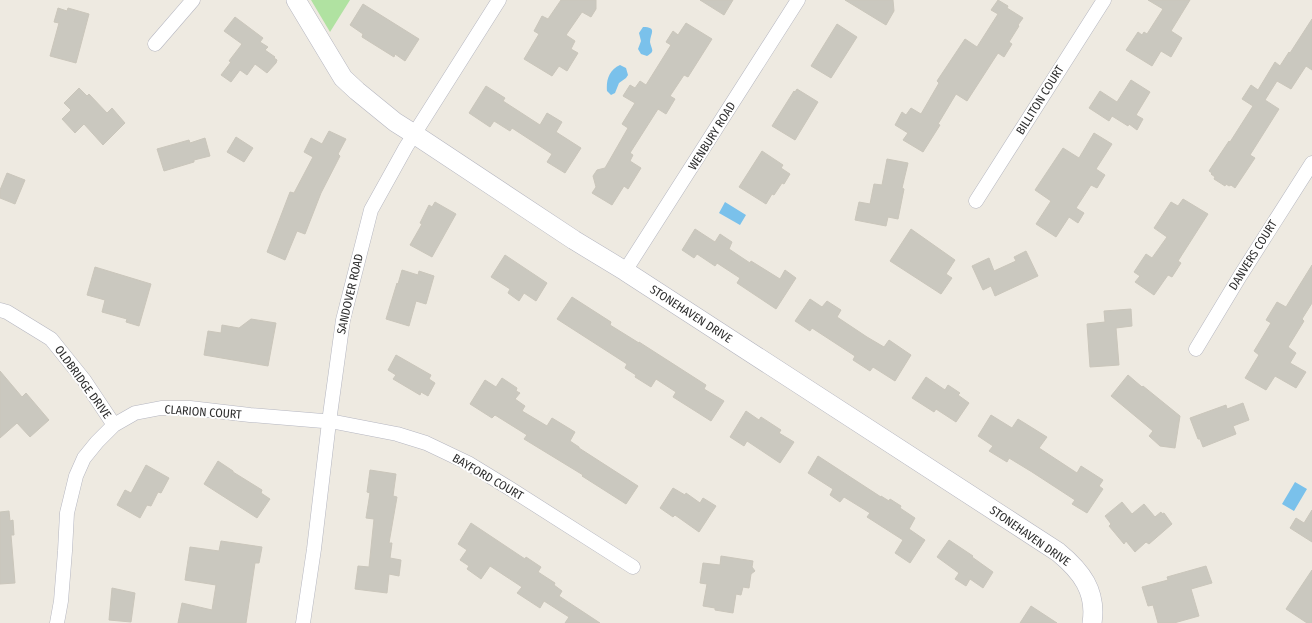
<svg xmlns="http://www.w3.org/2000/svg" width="1312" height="623" font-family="'Fira Sans Condensed',sans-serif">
	<rect width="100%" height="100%" fill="#eeeae1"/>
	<path fill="#b0e2a1" d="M 311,0 L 350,0 L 330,32 Z"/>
	<path fill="#7ac1eb" d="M 643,27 C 658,27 650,34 650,42 C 651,49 656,51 647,56 L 641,54 L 638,49 L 641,41 L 639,33 Z
		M 620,65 L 626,68 L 628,75 L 626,78 L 619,83 L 615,93 L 611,95 L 607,91 C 606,80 609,70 620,65 Z
		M 725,202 L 746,215 L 740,225 L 719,213 Z
		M 1295,482 L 1307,489 L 1294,511 L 1282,504 Z"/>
	<path fill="#cac8bf" stroke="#cac6bb" d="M 561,0 L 596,0 L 596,9 L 591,17 L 582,12 L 566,35 L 575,41 L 571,49 L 578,53 L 567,71 L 559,66 L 552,76 L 524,59 L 539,34 L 534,31 L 542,16 L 548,19 Z
		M 700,0 L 733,0 L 724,15 Z
		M 845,0 L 893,0 L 894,11 L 886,25 Z
		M 998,0 L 1008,6 L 1007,8 L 1023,18 L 1018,25 L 1019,26 L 1009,42 L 1012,44 L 1004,57 L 998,53 L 967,101 L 956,94 L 938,124 L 940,125 L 923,152 L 903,140 L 908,133 L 895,125 L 902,112 L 906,115 L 911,108 L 921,114 L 939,83 L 937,81 L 965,39 L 977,47 L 998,14 L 991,10 Z
		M 1148,0 L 1190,0 L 1171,31 L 1182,38 L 1171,57 L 1161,51 L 1152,66 L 1126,50 L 1138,32 L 1142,35 L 1144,32 L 1147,34 L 1163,9 Z
		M 363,4 L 419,39 L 405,61 L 395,54 L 394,57 L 362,37 L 363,34 L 350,25 Z
		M 58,8 L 67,11 L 68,8 L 89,14 L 76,63 L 50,56 L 59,23 L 54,22 Z
		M 235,17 L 263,38 L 260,42 L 268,47 L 265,50 L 275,57 L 274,58 L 277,60 L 276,63 L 267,73 L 255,64 L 247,75 L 240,70 L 231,82 L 221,75 L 231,62 L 229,61 L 242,44 L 224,31 Z
		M 1312,19 L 1312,70 L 1306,66 L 1291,89 L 1277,81 L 1265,100 L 1279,109 L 1250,155 L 1255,158 L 1235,188 L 1231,185 L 1229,186 L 1226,184 L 1225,186 L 1214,179 L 1215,177 L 1211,174 L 1212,173 L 1209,171 L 1229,141 L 1230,142 L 1253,106 L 1242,99 L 1251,85 L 1258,90 L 1275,62 L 1280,66 L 1289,52 L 1290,53 Z
		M 686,23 L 712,39 L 688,77 L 684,75 L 670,96 L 675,99 L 666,114 L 658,109 L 630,153 L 633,155 L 630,161 L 641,168 L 628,189 L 624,186 L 612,205 L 592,193 L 596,187 L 593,176 L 597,170 L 605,168 L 628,128 L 622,124 L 635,103 L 623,96 L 630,85 L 635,88 L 640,81 L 646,85 L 671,45 L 666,42 L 673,31 L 678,35 Z
		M 837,24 L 857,37 L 831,78 L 811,66 Z
		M 1131,80 L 1150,92 L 1136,115 L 1143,119 L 1137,130 L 1129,124 L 1128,126 L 1112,116 L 1109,121 L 1089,108 L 1100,91 L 1117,102 Z
		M 486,86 L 505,98 L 503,101 L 540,125 L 547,113 L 562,122 L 556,132 L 581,148 L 565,173 L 547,162 L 552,154 L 512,128 L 510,131 L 494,121 L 490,127 L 469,113 Z
		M 79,88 L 87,96 L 89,94 L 107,113 L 112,108 L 125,123 L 103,145 L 84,124 L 75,133 L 62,119 L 71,110 L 64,103 Z
		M 797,89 L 818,102 L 795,140 L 772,126 L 794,91 L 795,92 Z
		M 329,131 L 346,139 L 338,154 L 340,156 L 321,193 L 305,234 L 297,231 L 285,260 L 267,252 L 290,192 L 294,193 L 313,157 L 304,152 L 311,138 L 322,144 Z
		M 1094,133 L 1112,144 L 1096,169 L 1105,175 L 1097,188 L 1091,185 L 1076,208 L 1084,213 L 1078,223 L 1069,217 L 1056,237 L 1036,224 L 1051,201 L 1035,190 L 1063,148 L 1079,158 Z
		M 236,137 L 253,148 L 244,162 L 227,152 Z
		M 205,138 L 210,156 L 194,160 L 194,162 L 164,171 L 157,149 L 189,140 L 190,143 Z
		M 762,151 L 783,165 L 781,168 L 790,174 L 784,184 L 782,183 L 774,195 L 772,194 L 766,204 L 739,187 Z
		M 887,159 L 908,163 L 902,188 L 904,189 L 898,219 L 888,217 L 886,226 L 855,220 L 859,202 L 870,204 L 874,184 L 882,185 Z
		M 7,173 L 25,180 L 15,204 L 0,198 L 0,190 Z
		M 1183,199 L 1208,214 L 1178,261 L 1181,263 L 1172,277 L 1168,275 L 1154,295 L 1135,282 L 1140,276 L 1134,272 L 1146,254 L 1152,258 L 1167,237 L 1154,228 L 1171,202 L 1178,206 Z
		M 435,202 L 456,214 L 432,257 L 410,245 L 422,224 L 420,223 L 429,205 L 432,207 Z
		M 695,229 L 715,242 L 720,234 L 732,242 L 729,249 L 750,263 L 751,261 L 780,279 L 785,270 L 796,278 L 776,309 L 737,283 L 740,278 L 717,263 L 715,266 L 697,254 L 694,258 L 682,250 Z
		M 911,229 L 955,260 L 946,274 L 952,278 L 941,294 L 890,261 Z
		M 1026,251 L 1038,276 L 995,296 L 991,286 L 983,290 L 972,266 L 989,258 L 994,271 L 1016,261 L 1014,257 Z
		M 505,255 L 547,283 L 536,301 L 524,293 L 519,301 L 508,293 L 510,289 L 491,277 Z
		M 1312,265 L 1312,303 L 1302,319 L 1304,321 L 1288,347 L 1296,353 L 1290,363 L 1306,372 L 1296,388 L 1275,376 L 1266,390 L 1245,378 L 1259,355 L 1254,351 L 1271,323 L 1266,320 L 1277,302 L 1286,307 Z
		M 95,267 L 151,284 L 139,326 L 126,322 L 127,319 L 102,312 L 105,300 L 87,295 Z
		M 402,270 L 418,275 L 419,271 L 434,276 L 426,304 L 416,301 L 409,326 L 386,319 L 397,283 L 398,284 Z
		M 572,297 L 611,322 L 610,325 L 639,343 L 639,342 L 706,385 L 704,389 L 724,401 L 711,421 L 673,397 L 676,392 L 656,379 L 651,387 L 635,377 L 636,375 L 625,368 L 627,364 L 557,319 Z
		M 810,299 L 822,307 L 827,301 L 841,310 L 837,317 L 867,337 L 884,347 L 889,340 L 911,355 L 895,381 L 873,367 L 870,371 L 853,360 L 855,356 L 812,328 L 810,331 L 795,321 Z
		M 1131,309 L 1132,326 L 1116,328 L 1119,365 L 1090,367 L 1087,324 L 1105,322 L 1104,311 Z
		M 251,319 L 276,323 L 268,366 L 204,355 L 208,331 L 221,333 L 222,325 L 239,328 Z
		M 396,355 L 431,375 L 429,379 L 435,383 L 428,396 L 421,392 L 420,395 L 393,379 L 396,375 L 388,370 Z
		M 0,371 L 22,397 L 26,393 L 49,420 L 30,437 L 17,423 L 0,438 Z
		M 1128,375 L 1142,387 L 1143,386 L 1180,416 L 1175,448 L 1160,446 L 1149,436 L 1153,431 L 1111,396 Z
		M 926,377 L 945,390 L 948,385 L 960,393 L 958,395 L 969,403 L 956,422 L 936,409 L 934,412 L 912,398 Z
		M 502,378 L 517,388 L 516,391 L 520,393 L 515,399 L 525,406 L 522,411 L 547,426 L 552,418 L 575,432 L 570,441 L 579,447 L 579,448 L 638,486 L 626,504 L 582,476 L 583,475 L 524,439 L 527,435 L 495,415 L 492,418 L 470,404 L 485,380 L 496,387 Z
		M 1243,403 L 1249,420 L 1233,426 L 1236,434 L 1203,447 L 1200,439 L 1198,439 L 1190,418 L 1226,405 L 1227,409 Z
		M 746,411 L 759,420 L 761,417 L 781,430 L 779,433 L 794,442 L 780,463 L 747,441 L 744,446 L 730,437 Z
		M 991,415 L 1012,428 L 1018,419 L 1047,437 L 1039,448 L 1077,473 L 1081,466 L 1103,480 L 1099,486 L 1103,489 L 1087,513 L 1072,504 L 1075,500 L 1032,472 L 1009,458 L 1007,462 L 989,451 L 993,446 L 978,436 Z
		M 818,456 L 881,497 L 881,496 L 889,501 L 890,499 L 901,506 L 900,508 L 915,518 L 909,529 L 925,540 L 910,563 L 895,553 L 903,540 L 867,517 L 870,513 L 844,497 L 840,502 L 830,495 L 833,489 L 808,473 Z
		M 218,461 L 233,471 L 233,472 L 262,490 L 261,493 L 270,499 L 257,518 L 204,484 Z
		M 146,465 L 169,478 L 161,493 L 158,492 L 151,506 L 147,505 L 140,518 L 117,505 L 125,490 L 131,493 Z
		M 370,470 L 396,474 L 393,496 L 397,497 L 389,543 L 392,543 L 390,558 L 401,560 L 399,576 L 389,574 L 387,593 L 355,589 L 358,566 L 369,567 L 374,519 L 366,518 L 370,493 L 367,492 Z
		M 673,488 L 685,495 L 686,493 L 700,503 L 703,498 L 716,506 L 699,532 L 675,515 L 673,517 L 660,508 Z
		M 1122,502 L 1132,514 L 1144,504 L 1155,517 L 1161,512 L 1162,514 L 1164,513 L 1172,524 L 1149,544 L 1146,542 L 1135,552 L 1126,541 L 1124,544 L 1109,526 L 1111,524 L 1105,516 Z
		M 1312,510 L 1312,542 L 1290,528 L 1296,518 L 1304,523 Z
		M 9,511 L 10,521 L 13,520 L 14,535 L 11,535 L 15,583 L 0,584 L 0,512 Z
		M 471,523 L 525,559 L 526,557 L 541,567 L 538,572 L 555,583 L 554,585 L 562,591 L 559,596 L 600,623 L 565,623 L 569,617 L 544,601 L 540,608 L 517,593 L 522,587 L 490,566 L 481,579 L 467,569 L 469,566 L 460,560 L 467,550 L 458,544 Z
		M 949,540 L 973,556 L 972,557 L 993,572 L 983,588 L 970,579 L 966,586 L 955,579 L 959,573 L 937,557 Z
		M 221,541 L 262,547 L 259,563 L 255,563 L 246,623 L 178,623 L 182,603 L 212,610 L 216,585 L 185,580 L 190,547 L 219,551 Z
		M 721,556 L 753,561 L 752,567 L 755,571 L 751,574 L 749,588 L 743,587 L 741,595 L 736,594 L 733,613 L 715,610 L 715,608 L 703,606 L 707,584 L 700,583 L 703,563 L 720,565 Z
		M 1206,566 L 1212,583 L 1191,589 L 1199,616 L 1174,623 L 1158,623 L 1153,605 L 1148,606 L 1142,587 L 1168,580 L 1167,577 Z
		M 1312,570 L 1312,623 L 1307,623 L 1286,609 Z
		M 112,588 L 135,593 L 131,622 L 109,620 Z
		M 1031,606 L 1057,623 L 1020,623 Z"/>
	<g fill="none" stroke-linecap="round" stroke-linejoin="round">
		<defs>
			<path id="street" d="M 155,44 L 193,0
				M 976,201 L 1104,0
				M 625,271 L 798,0
				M 0,310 L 7,312 L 51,339 L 84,380 L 114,425
				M 1196,349 L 1240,276 L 1312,163
				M 57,623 L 61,601 L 65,551 L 67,513 L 76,476 L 84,458 L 97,442 L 114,425 L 135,413 L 161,408 L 190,408 L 250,415 L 335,422 L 397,434 L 426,443 L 468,463 L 509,488 L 633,567
				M 303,623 L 314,549 L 329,422 L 343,320 L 371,210 L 406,147 L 499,0"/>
			<path id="secondary" d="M 296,0 L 343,78 L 357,91 L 395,122 L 414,134 L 574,240 L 625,271 L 1058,552 C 1081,571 1097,591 1092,623"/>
		</defs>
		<use href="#street" stroke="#b5b6c0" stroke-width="15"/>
		<use href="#secondary" stroke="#b5b6c0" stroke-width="20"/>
		<use href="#street" stroke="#fff" stroke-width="14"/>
		<use href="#secondary" stroke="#fff" stroke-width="19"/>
	</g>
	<g text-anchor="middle" stroke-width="4" stroke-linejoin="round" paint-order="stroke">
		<g font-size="12" fill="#2e2e2e" stroke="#fff">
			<text transform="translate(1040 100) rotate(-58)" y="4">BILLITON COURT</text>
			<text transform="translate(712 136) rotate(-58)" y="4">WENBURY ROAD</text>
			<text transform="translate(1253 255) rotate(-58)" y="4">DANVERS COURT</text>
			<text transform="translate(350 294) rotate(-77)" y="4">SANDOVER ROAD</text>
			<text transform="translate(691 314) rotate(33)" y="4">STONEHAVEN DRIVE</text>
			<text transform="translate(83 382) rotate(54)" y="4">OLDBRIDGE DRIVE</text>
			<text transform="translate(203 412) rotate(4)" y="4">CLARION COURT</text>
			<text transform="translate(488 477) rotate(30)" y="4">BAYFORD COURT</text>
			<text transform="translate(1030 536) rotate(35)" y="4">STONEHAVEN DRIVE</text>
		</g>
	</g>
</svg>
